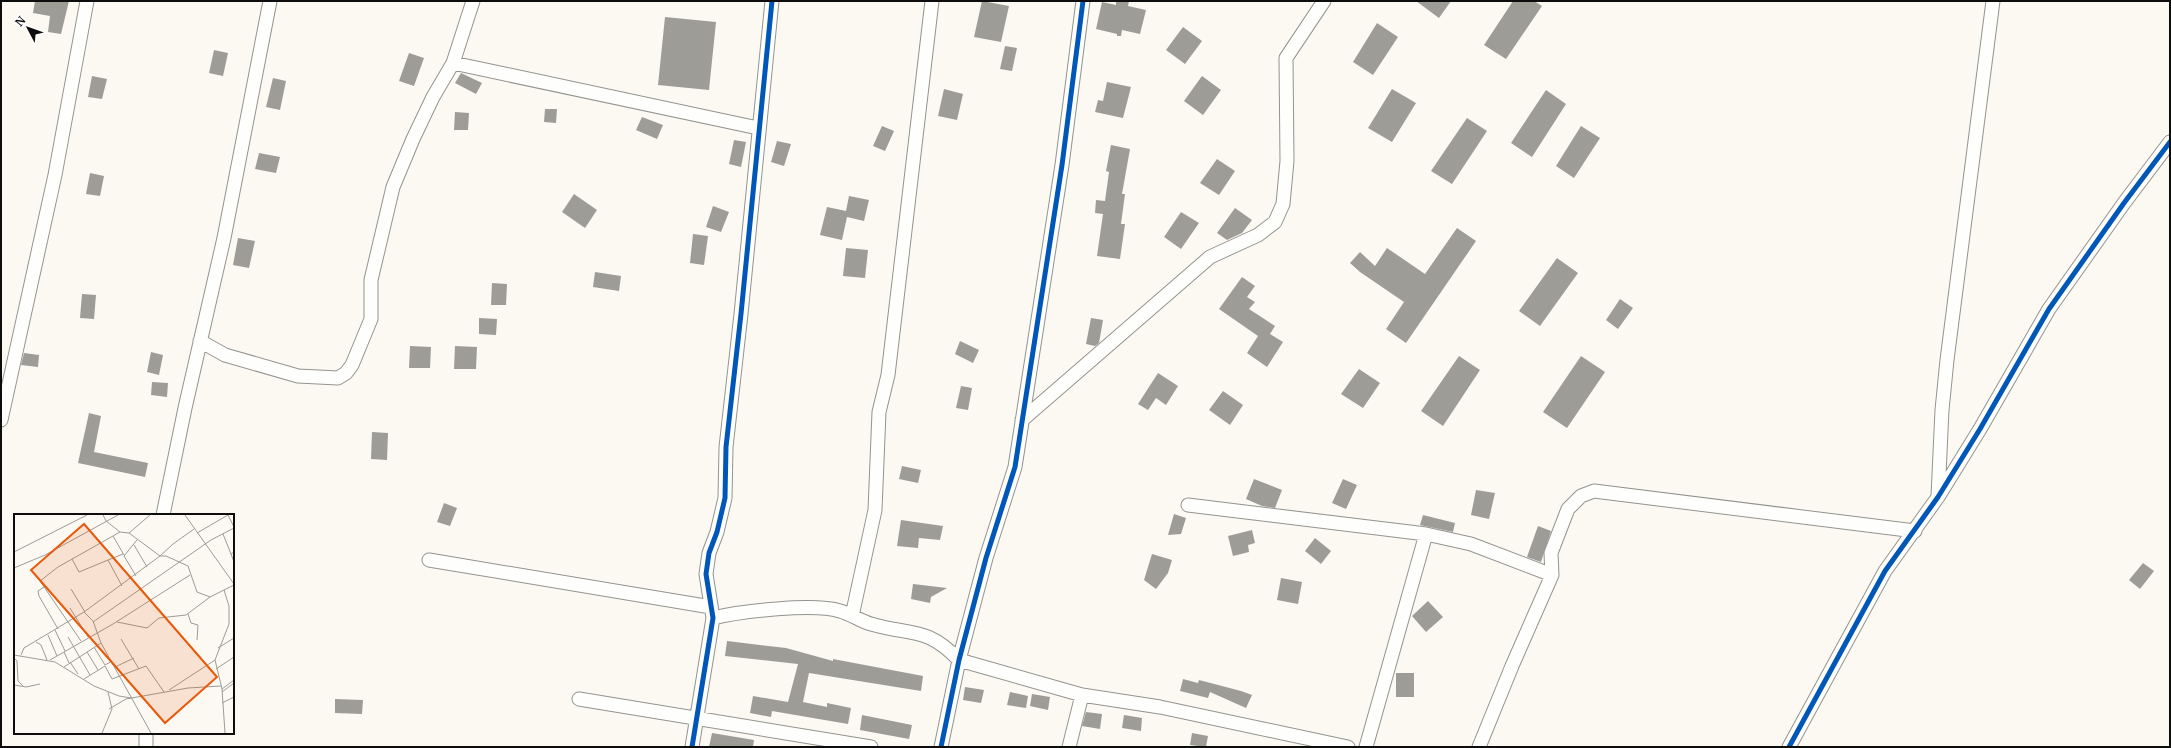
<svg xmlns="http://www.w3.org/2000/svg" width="2171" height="748" font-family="Merriweather,serif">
	<rect width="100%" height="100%" fill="#fbf9f2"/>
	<path fill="#9e9c97" d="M 35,1 L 69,1 L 61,34 L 48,32 L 50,16 L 33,13 Z
		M 982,1 L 1009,6 L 1001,42 L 974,37 Z
		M 1116,1 L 1129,1 L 1128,6 L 1146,10 L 1140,34 L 1122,30 L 1121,36 L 1117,36 L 1117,34 L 1096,29 L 1102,2 L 1116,5 Z
		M 1416,1 L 1451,1 L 1439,18 Z
		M 1513,1 L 1534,1 L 1542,6 L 1506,59 L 1484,45 Z
		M 665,17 L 716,22 L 709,90 L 658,85 Z
		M 1377,23 L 1398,37 L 1373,75 L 1353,62 Z
		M 1183,27 L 1202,41 L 1185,64 L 1166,50 Z
		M 1005,46 L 1017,48 L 1012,71 L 1000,69 Z
		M 214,50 L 228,53 L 223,76 L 209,73 Z
		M 409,53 L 424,58 L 414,86 L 399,81 Z
		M 461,73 L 482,83 L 476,94 L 455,83 Z
		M 92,76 L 107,79 L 102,99 L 88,97 Z
		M 1202,76 L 1221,90 L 1203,115 L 1184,101 Z
		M 273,78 L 286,81 L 280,110 L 266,107 Z
		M 1107,82 L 1131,87 L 1123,118 L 1095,112 L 1098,100 L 1103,101 Z
		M 944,89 L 963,94 L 957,120 L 938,116 Z
		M 1392,89 L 1416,103 L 1392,142 L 1368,128 Z
		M 1546,90 L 1566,104 L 1532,157 L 1511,143 Z
		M 545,109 L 557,109 L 556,123 L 544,122 Z
		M 455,112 L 469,113 L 468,130 L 454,130 Z
		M 642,117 L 663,125 L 657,139 L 636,130 Z
		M 1467,118 L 1487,131 L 1452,184 L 1431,171 Z
		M 882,126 L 894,131 L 885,151 L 873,146 Z
		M 1581,126 L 1600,138 L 1574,178 L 1556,166 Z
		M 734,140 L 746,142 L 741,167 L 729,164 Z
		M 777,141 L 791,144 L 784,166 L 771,162 Z
		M 1111,145 L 1130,149 L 1122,194 L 1125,194 L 1121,224 L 1125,224 L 1120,259 L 1097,256 L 1103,214 L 1095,213 L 1096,200 L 1105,201 L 1109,172 L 1106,171 Z
		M 259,153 L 280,157 L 276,173 L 255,169 Z
		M 1217,159 L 1235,171 L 1219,195 L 1200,183 Z
		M 90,173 L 104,176 L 100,196 L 86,194 Z
		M 574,194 L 597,210 L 585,228 L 562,212 Z
		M 849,196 L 869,200 L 864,221 L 847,217 L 842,240 L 820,235 L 827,207 L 846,211 Z
		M 713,206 L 729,212 L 721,232 L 706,227 Z
		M 1235,208 L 1252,220 L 1242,233 L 1227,240 L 1217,233 Z
		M 1181,212 L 1199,223 L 1181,249 L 1164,237 Z
		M 1457,228 L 1476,241 L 1406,343 L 1386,329 L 1404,302 L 1360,272 L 1350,263 L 1360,252 L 1375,266 L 1387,248 L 1425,274 Z
		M 693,234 L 708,236 L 704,265 L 690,263 Z
		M 238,238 L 255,241 L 249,268 L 233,265 Z
		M 846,248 L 868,250 L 865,278 L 843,276 Z
		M 1557,258 L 1578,273 L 1540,326 L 1519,311 Z
		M 595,272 L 621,276 L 619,291 L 593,287 Z
		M 1242,277 L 1255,286 L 1247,297 L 1255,302 L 1249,309 L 1275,326 L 1270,334 L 1283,342 L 1267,367 L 1247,353 L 1258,336 L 1219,309 Z
		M 492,283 L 507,284 L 506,305 L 491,305 Z
		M 82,294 L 96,295 L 94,319 L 80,318 Z
		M 1620,299 L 1633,308 L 1618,329 L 1606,320 Z
		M 479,318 L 497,319 L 496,335 L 479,334 Z
		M 1091,318 L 1103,320 L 1099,343 L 1095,346 L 1086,344 Z
		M 960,341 L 979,350 L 973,363 L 955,354 Z
		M 410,346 L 431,347 L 430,368 L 409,368 Z
		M 455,346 L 477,347 L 476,369 L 454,369 Z
		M 151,352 L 163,355 L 159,375 L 147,372 Z
		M 24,353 L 39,355 L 38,367 L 21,365 Z
		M 1459,356 L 1480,370 L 1443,426 L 1421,411 Z
		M 1581,356 L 1605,372 L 1567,428 L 1543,412 Z
		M 1359,369 L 1380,383 L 1363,408 L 1341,394 Z
		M 1158,373 L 1178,386 L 1166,405 L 1156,398 L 1148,410 L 1138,404 Z
		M 152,382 L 168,383 L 167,397 L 151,395 Z
		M 961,386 L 972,388 L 968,410 L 956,408 Z
		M 1223,391 L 1243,405 L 1230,425 L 1209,410 Z
		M 89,413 L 101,416 L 94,452 L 148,463 L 145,477 L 78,463 Z
		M 372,432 L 388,433 L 387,460 L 371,459 Z
		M 902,466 L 921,470 L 918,483 L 899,479 Z
		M 1254,479 L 1282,490 L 1275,508 L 1262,506 L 1246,499 Z
		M 1343,479 L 1357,485 L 1346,509 L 1332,503 Z
		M 1476,490 L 1495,493 L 1489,519 L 1471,515 Z
		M 444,503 L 457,508 L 450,526 L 437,522 Z
		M 1174,514 L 1186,518 L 1181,534 L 1168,535 Z
		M 1423,515 L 1455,523 L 1453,532 L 1420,525 Z
		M 901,520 L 943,526 L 940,540 L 919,538 L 918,548 L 897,546 Z
		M 1538,526 L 1551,531 L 1541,562 L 1527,557 Z
		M 1252,530 L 1255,543 L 1248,545 L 1249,552 L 1233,556 L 1228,536 Z
		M 1315,538 L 1331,551 L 1321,564 L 1305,551 Z
		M 1152,554 L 1172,560 L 1168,573 L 1156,589 L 1144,580 Z
		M 2143,563 L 2154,571 L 2140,589 L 2129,580 Z
		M 1281,578 L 1302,582 L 1298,604 L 1277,600 Z
		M 913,584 L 947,588 L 931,597 L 930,603 L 911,599 Z
		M 1428,601 L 1443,617 L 1426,632 L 1412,616 Z
		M 727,641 L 786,648 L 833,661 L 833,659 L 923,676 L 921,691 L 809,673 L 803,702 L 827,707 L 827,703 L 851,708 L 848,724 L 772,711 L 771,717 L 750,713 L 753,696 L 788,702 L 798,664 L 725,656 Z
		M 1396,673 L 1414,673 L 1414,697 L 1396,697 Z
		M 1183,679 L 1198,683 L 1199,680 L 1241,691 L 1252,695 L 1246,708 L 1210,692 L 1208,698 L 1180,691 Z
		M 965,687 L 984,690 L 981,703 L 963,700 Z
		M 1010,692 L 1028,696 L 1026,708 L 1007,705 Z
		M 1032,694 L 1050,697 L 1048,710 L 1030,706 Z
		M 335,699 L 363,700 L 362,714 L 335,713 Z
		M 1086,712 L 1102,714 L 1100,729 L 1082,726 Z
		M 862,715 L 912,725 L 909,739 L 860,730 Z
		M 1124,715 L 1142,718 L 1141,731 L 1122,728 Z
		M 712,733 L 754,740 L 753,747 L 709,747 Z
		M 1192,733 L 1208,736 L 1206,747 L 1190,745 Z"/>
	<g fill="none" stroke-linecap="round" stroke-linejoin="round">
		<defs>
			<path id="street" d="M 473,1 L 453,63 L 758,128
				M 200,341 L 225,355 L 298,376 L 338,378 L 346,373 L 352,365 L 371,319 L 371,280 L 393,187 L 413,139 L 433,97 L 453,63
				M 1,420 L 55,175 L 87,1
				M 1022,420 L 1210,257 L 1258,235 L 1275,222 L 1283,204 L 1287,161 L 1286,58 L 1324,1
				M 1938,496 L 1942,410 L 1947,360 L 1993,1
				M 1188,505 L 1426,534 L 1471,544 L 1552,575
				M 163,515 L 185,408 L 224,238 L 270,1
				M 429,560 L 711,607
				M 852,616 L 875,510 L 879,412 L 888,375 L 932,1
				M 713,618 C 741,611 814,603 840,611 C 851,614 860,621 871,624 C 912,636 926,626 959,660 L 1082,695 L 1160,707 L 1348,747
				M 579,699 L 871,747
				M 146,733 L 146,747
				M 692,747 L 713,618 L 706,574 L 709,553 L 717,532 L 725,498 L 726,447 L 741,314 L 772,1
				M 941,747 L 959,660 L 986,558 L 1015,467 L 1062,165 L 1083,1
				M 1069,747 L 1082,695
				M 1366,747 L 1426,534
				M 1479,747 L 1512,666 L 1552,575 L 1551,553 L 1568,509 L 1581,496 L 1594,491 L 1915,531
				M 1789,747 L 1885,571 L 1938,497 L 1980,429 L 2049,309 L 2124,203 L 2170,142"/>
		</defs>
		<use href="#street" stroke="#949390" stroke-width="15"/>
		<use href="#street" stroke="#fefefd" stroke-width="13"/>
		<defs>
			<path id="cycleway" d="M 692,747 L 713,618 L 706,574 L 709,553 L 717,532 L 725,498 L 726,447 L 741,314 L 772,1
				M 941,747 L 959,660 L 986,558 L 1015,467 L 1062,165 L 1083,1
				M 1789,747 L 1885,571 L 1938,497 L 1980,429 L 2049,309 L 2124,203 L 2170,142"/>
		</defs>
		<use href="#cycleway" stroke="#fff" stroke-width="8"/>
		<use href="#cycleway" stroke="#0057b8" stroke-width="5"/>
	</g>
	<g transform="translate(14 514)">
		<rect width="220" height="220" fill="#fbf9f2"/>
		<path fill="none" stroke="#9c9b96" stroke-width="1" d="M 89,1 L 92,7 L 106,18M 171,1 L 220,70M 214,1 L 220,13M 115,19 L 136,1M 183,19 L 214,1M 209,20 L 217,40M 99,22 L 110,41M 120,31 L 133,53M 0,38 L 73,1M 220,38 L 217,40 L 220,48M 58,45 L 65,58 L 94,46M 0,54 L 31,41 L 104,1M 122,62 L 110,42 L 123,26M 108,72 L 94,46 L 109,40M 30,73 L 24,77 L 25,82 L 44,115M 57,75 L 71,98M 210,76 L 215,92 L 215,110 L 201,146 L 208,175 L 211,219M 56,94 L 74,123M 70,98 L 79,107 L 87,129 L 137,219M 174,100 L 177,109 L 184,111 L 183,126M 79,108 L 197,26 L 220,14M 103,108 L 133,114 L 145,104 L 172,101 L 196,83 L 220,71M 41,116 L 51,137M 34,121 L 43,142M 54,123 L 76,161M 107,125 L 125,155M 67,127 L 26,67 L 44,53 L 106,18 L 115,19 L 146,42 L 159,30 L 180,15M 22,128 L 27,131 L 33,146M 80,133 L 91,151 L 98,147M 204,134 L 220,124M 50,138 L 55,149M 73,138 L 84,156M 0,141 L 41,148 L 80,172 L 105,182 L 117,184M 7,141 L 10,134 L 70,98 L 146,42 L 152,42 L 174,52 L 183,78 L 196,83M 0,144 L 3,147 L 4,167 L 9,172M 36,146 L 99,110 L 176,61M 56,148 L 64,160M 91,152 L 98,165 L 132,152 L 150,178M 50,153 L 87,129M 101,153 L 120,144M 202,155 L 220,143M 70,165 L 91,152M 0,171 L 12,173 L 26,170M 208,175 L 220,166M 155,176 L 201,146M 208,178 L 220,169M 208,189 L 220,183M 95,195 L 112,185 L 174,174 L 207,172M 88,219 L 98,195 L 94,178"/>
		<path fill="#e8590c" fill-opacity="0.15" stroke="#e8590c" stroke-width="2" d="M 70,10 L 203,163 L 151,209 L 17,56 Z"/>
		<rect width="220" height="220" fill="none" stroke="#0d0d0d" stroke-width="2"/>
	</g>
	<rect width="2171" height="748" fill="none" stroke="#0d0d0d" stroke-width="4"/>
	<g transform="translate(28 28) rotate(311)" stroke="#ffffff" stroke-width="3" paint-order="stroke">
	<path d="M0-3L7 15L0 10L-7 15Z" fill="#0d0d0d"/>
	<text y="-6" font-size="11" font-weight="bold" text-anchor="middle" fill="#0d0d0d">N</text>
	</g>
</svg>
